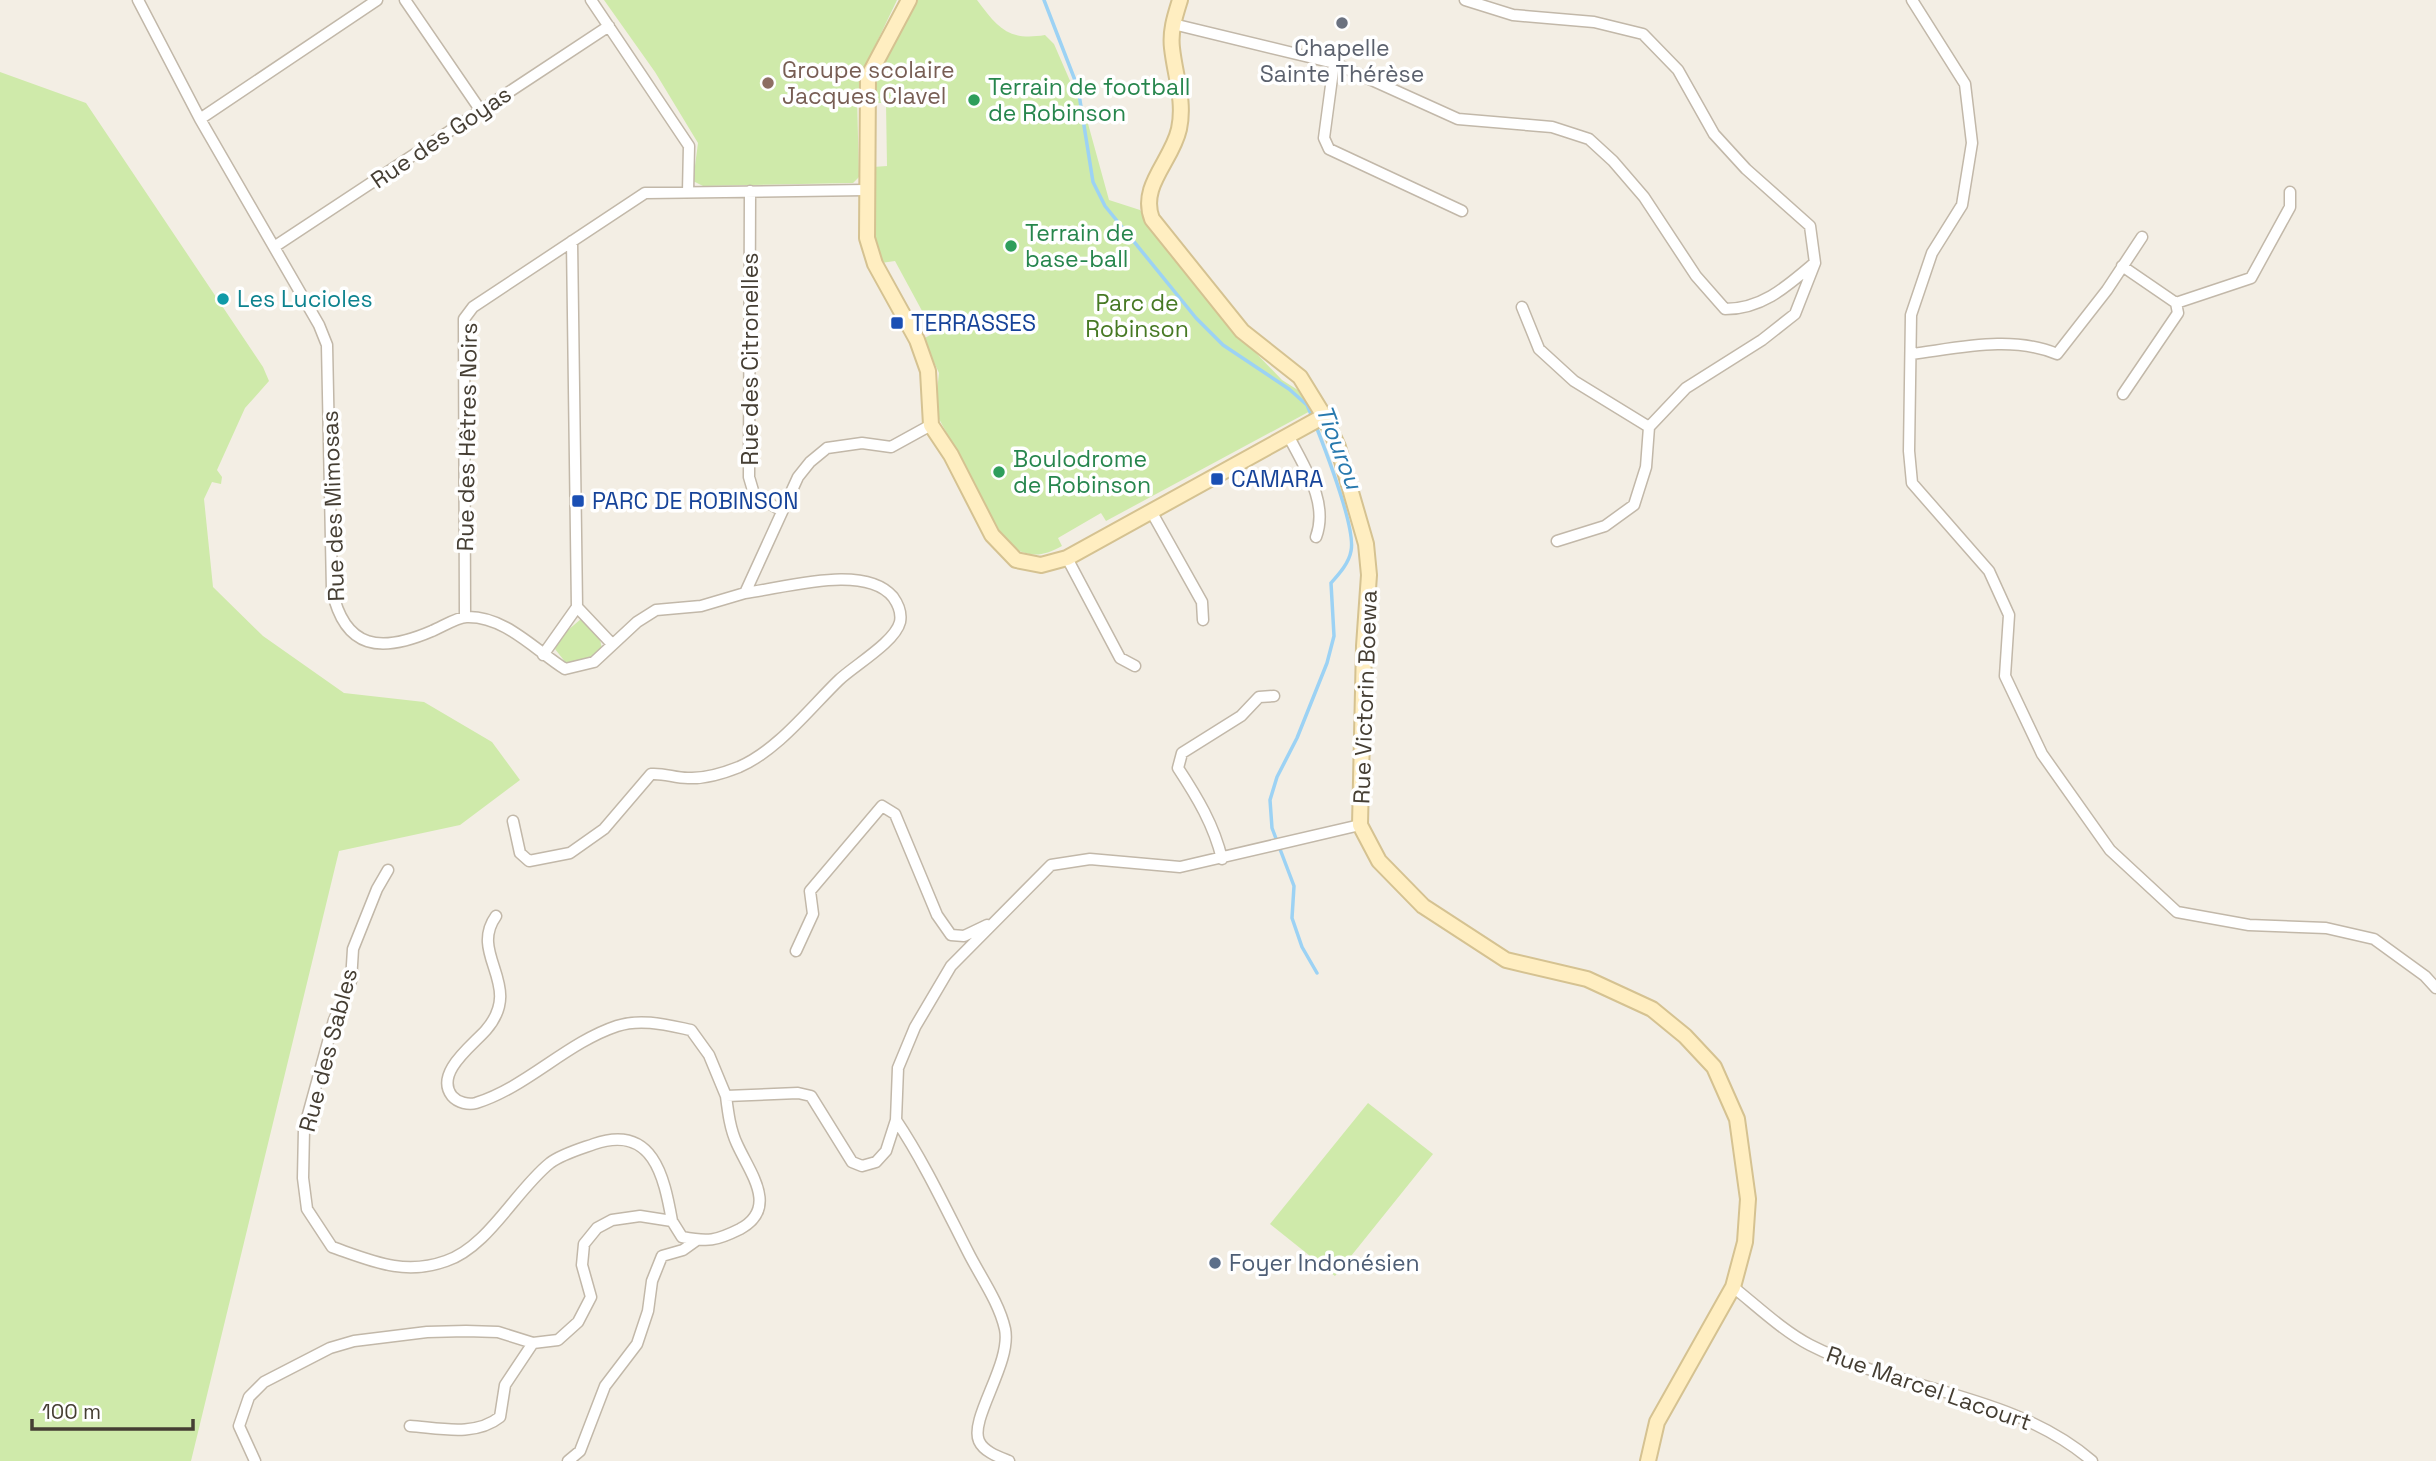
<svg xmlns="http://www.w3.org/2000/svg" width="2436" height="1461" font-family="'Space Grotesk',sans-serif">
	<rect width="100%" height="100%" fill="#f3eee4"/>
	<path fill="#cfeaaa" d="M 604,0 L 897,0 L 863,71 L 857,96 L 859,177 L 853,183 L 703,186 L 693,181 L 698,143 L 655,72 Z
		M 913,0 L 977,0 C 998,28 1008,41 1045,35 L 1054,44 L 1087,120 L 1109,200 L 1140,210 L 1226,322 L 1282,380 L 1301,392 L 1314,409 L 1106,521 L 1101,513 L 1058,538 L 1062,546 C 1040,558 1029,557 1007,545 L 938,417 L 936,400 L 939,373 L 923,339 L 934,333 L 895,261 L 881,263 L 874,245 L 873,167 L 887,166 L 886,103 L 872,103 L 875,74 Z
		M 0,72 L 86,103 L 263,367 L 269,381 L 245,408 L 217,470 L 222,477 L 221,484 L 212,482 L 204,499 L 213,587 L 263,636 L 344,693 L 424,702 L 492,742 L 520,780 L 460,825 L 339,851 L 191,1461 L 0,1461 Z
		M 581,619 L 600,639 L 602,649 L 586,662 L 566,663 L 555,649 L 561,636 Z
		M 1368,1103 L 1433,1154 L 1335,1276 L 1270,1224 Z"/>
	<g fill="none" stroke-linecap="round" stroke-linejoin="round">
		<path stroke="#9cd2f4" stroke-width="3.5" d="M 1044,0 L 1078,88 L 1093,182 L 1105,206 L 1196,318 L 1223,345 L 1289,389 L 1307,405 L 1313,419
			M 1316,426 C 1325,449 1356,529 1351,551 C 1349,563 1339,574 1331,583 L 1334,636 L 1327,663 L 1297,738 L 1277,777 L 1270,800 L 1272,828 L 1294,886 L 1292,918 L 1302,947 L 1317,973"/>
		<defs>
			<path id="street" d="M 138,0 L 200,119 L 319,325 L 327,345 L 332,590 C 345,650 381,653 432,631 C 442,627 457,617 467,617 C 505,616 535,650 565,669 L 594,662 L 637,622 L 656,610 L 701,606 L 745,593 L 798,477 L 810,462 L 827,448 L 862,443 L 891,447 L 931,425
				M 405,0 L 481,111
				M 591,0 L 689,146 L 688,192
				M 1465,0 L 1513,15 L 1594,22 L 1643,34 L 1678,70 L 1714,134 L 1746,169 L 1810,226 L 1815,263 L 1795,314 L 1762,340 L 1686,388 L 1649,427 L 1646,467 L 1634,505 L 1605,526 L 1557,541
				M 1912,0 L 1965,84 L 1972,143 L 1962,205 L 1932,253 L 1911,315 L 1909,451 L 1912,483 L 1989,571 L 2009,615 L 2005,676 L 2042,754 L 2110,850 L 2177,912 L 2249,925 L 2326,928 L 2374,939 L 2425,976 L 2436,988
				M 1173,24 L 1334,63 L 1458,119 L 1552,127 L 1589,139 L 1613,161 L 1644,197 L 1696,276 L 1725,309 C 1761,309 1785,288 1812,265
				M 1334,63 L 1324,138 L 1329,149 L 1462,211
				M 200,119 L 377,0
				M 750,191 L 749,477 L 754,494 L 782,511
				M 274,247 L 609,26
				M 2122,266 L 2176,303 L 2178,313 L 2123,394
				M 2176,303 L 2251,278 L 2290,207 L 2290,192
				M 1522,307 L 1539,349 L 1574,381 L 1649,427
				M 1912,354 C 1959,348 2012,335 2057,354 L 2107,290 L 2142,237
				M 1288,435 C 1304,467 1329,502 1316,537
				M 1151,511 L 1202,602 L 1203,620
				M 1067,558 L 1120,658 L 1135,666
				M 577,607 L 611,643
				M 465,617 L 464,319 L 473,307 L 645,193 L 866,190
				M 543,655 L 577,607 L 572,241
				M 513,821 L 520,853 L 529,861 L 570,853 L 604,829 L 651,774 C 665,773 674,778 688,778 C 704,779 724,773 739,767 C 778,750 809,709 839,680 C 855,665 895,642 900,622 C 902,612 898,604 893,597 C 865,563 785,588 745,593
				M 1222,859 C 1214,825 1197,797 1178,768 L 1182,753 L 1241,716 L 1259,697 L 1274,696
				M 388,870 L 377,889 L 353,949 L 351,981 L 334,1020 L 304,1129 L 303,1178 L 307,1209 L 332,1247 C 372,1261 404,1276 446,1261 C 488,1247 516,1190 550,1163 C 562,1154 580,1149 594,1144 C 653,1124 664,1176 672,1221
				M 496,916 C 468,955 525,985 486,1030 C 473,1045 434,1073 452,1096 C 458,1103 469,1105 476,1103 C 527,1087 566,1043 617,1026 C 641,1018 667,1025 691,1030 L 709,1055 L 726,1096
				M 796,951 L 813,914 L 810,891 L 882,806 L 895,814 L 937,915 L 951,935 L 964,936 L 987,925
				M 896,1120 C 924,1162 945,1207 968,1252 C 980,1276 999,1302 1005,1329 C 1012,1363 969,1419 979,1441 C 984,1452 999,1457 1009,1461
				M 1733,1287 C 1757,1306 1783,1331 1810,1345 C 1900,1391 2013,1393 2092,1461
				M 410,1426 C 439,1428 475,1437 500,1417 L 505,1385 L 533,1343
				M 255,1461 L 239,1426 L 249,1397 L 264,1382 L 330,1348 L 354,1341 L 427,1332 L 466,1331 L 498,1332 L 533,1343 L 558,1340 L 578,1322 L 591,1297 L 582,1265 L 584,1244 L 597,1228 L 612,1220 L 640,1216 L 672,1221 L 682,1237 C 708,1242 716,1241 740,1229 C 779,1208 750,1173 737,1144 C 730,1129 728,1112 726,1096 L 798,1093 L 811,1096 L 852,1162 L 862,1166 L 876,1162 L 886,1151 L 896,1120 L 898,1068 L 915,1027 L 951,966 L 1051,865 L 1090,859 L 1180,867 L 1360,825
				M 568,1461 L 580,1451 L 605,1386 L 637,1344 L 648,1311 L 652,1281 L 662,1256 L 683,1250 L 697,1240"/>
			<path id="secondary" d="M 909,0 L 868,77 L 867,238 L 875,264 L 917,340 L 928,371 L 931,425 L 951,455 L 992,535 L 1016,560 L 1041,565 L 1067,558 L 1324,416
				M 1180,0 C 1175,16 1170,31 1172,48 C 1175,76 1185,101 1179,129 C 1172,161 1139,186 1152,219 L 1242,331 L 1300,377 L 1324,416 L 1338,447 L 1366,544 L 1369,575 L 1364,646 L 1360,825 L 1379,861 L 1423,906 L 1506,960 L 1587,979 L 1652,1009 L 1685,1036 L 1714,1067 L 1737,1119 L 1748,1199 L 1745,1242 L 1733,1287 L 1657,1422 L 1648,1461"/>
		</defs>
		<use href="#street" stroke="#c2b8a9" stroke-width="13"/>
		<use href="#secondary" stroke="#d5c291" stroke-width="18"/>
		<use href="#street" stroke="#fff" stroke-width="10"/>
		<use href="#secondary" stroke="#ffeec1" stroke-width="14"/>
	</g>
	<circle fill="#6b7280" stroke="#fff" stroke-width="2.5" cx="1342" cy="23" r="7"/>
	<circle fill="#8d6e63" stroke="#fff" stroke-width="2.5" cx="768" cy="83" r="7"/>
	<g fill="#2e9e5b" stroke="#fff" stroke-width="2.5">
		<circle cx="974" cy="100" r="7"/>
		<circle cx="1011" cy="246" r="7"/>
		<circle cx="999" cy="472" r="7"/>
	</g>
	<circle fill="#0f9aa8" stroke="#fff" stroke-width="2.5" cx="223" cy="299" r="7"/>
	<g fill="#1a4fb4" stroke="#fff" stroke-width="2.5">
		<rect x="890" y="316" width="14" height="14" rx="3.5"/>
		<rect x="1210" y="472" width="14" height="14" rx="3.5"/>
		<rect x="571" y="494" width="14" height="14" rx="3.5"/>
	</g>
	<circle fill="#5c6f8a" stroke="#fff" stroke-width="2.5" cx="1215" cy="1263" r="7"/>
	<g text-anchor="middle" stroke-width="7" stroke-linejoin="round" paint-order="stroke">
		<g font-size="23" fill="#5b616d" stroke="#fff">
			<text x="1342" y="56">Chapelle<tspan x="1342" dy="26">Sainte Thérèse</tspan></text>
		</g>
		<g font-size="23" fill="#785e54" stroke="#fff" text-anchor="start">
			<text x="782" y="78">Groupe scolaire<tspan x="782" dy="26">Jacques Clavel</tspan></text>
		</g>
		<g font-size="23" fill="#27864d" stroke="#fff" text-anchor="start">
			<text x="988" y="95">Terrain de football<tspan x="988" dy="26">de Robinson</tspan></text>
			<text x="1025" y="241">Terrain de<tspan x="1025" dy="26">base-ball</tspan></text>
			<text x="1013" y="467">Boulodrome<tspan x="1013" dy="26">de Robinson</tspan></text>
		</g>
		<g font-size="23" fill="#453e33" stroke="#fff">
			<text transform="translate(441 137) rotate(-34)" y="8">Rue des Goyas</text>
			<text transform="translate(750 359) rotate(-90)" y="8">Rue des Citronelles</text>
			<text transform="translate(467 437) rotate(-89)" y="8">Rue des Hêtres Noirs</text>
			<text transform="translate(333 506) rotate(-92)" y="8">Rue des Mimosas</text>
			<text transform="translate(1365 697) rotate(-88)" y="8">Rue Victorin Boewa</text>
			<text transform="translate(328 1050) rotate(-75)" y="8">Rue des Sables</text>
			<text transform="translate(1929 1388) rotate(19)" y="8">Rue Marcel Lacourt</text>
		</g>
		<g font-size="23" fill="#0d838f" stroke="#fff" text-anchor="start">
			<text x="237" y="307">Les Lucioles</text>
		</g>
		<g font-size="23" fill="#477924" stroke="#fff">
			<text x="1137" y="311">Parc de<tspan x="1137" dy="26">Robinson</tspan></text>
		</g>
		<g font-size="23" fill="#164399" stroke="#fff" text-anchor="start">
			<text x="911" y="331">TERRASSES</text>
			<text x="1231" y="487">CAMARA</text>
			<text x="592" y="509">PARC DE ROBINSON</text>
		</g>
		<g font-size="23" fill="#4e5e75" stroke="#fff" text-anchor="start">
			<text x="1229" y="1271">Foyer Indonésien</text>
		</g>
		<g font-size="24" font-style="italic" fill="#2779ae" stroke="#fff">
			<text transform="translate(1339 447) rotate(69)" y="8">Tiourou</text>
		</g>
	</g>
	<path d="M32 1419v10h161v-10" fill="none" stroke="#453e33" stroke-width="3.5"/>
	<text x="42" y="1419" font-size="21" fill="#453e33" stroke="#ffffff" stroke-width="5" paint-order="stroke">100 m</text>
</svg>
